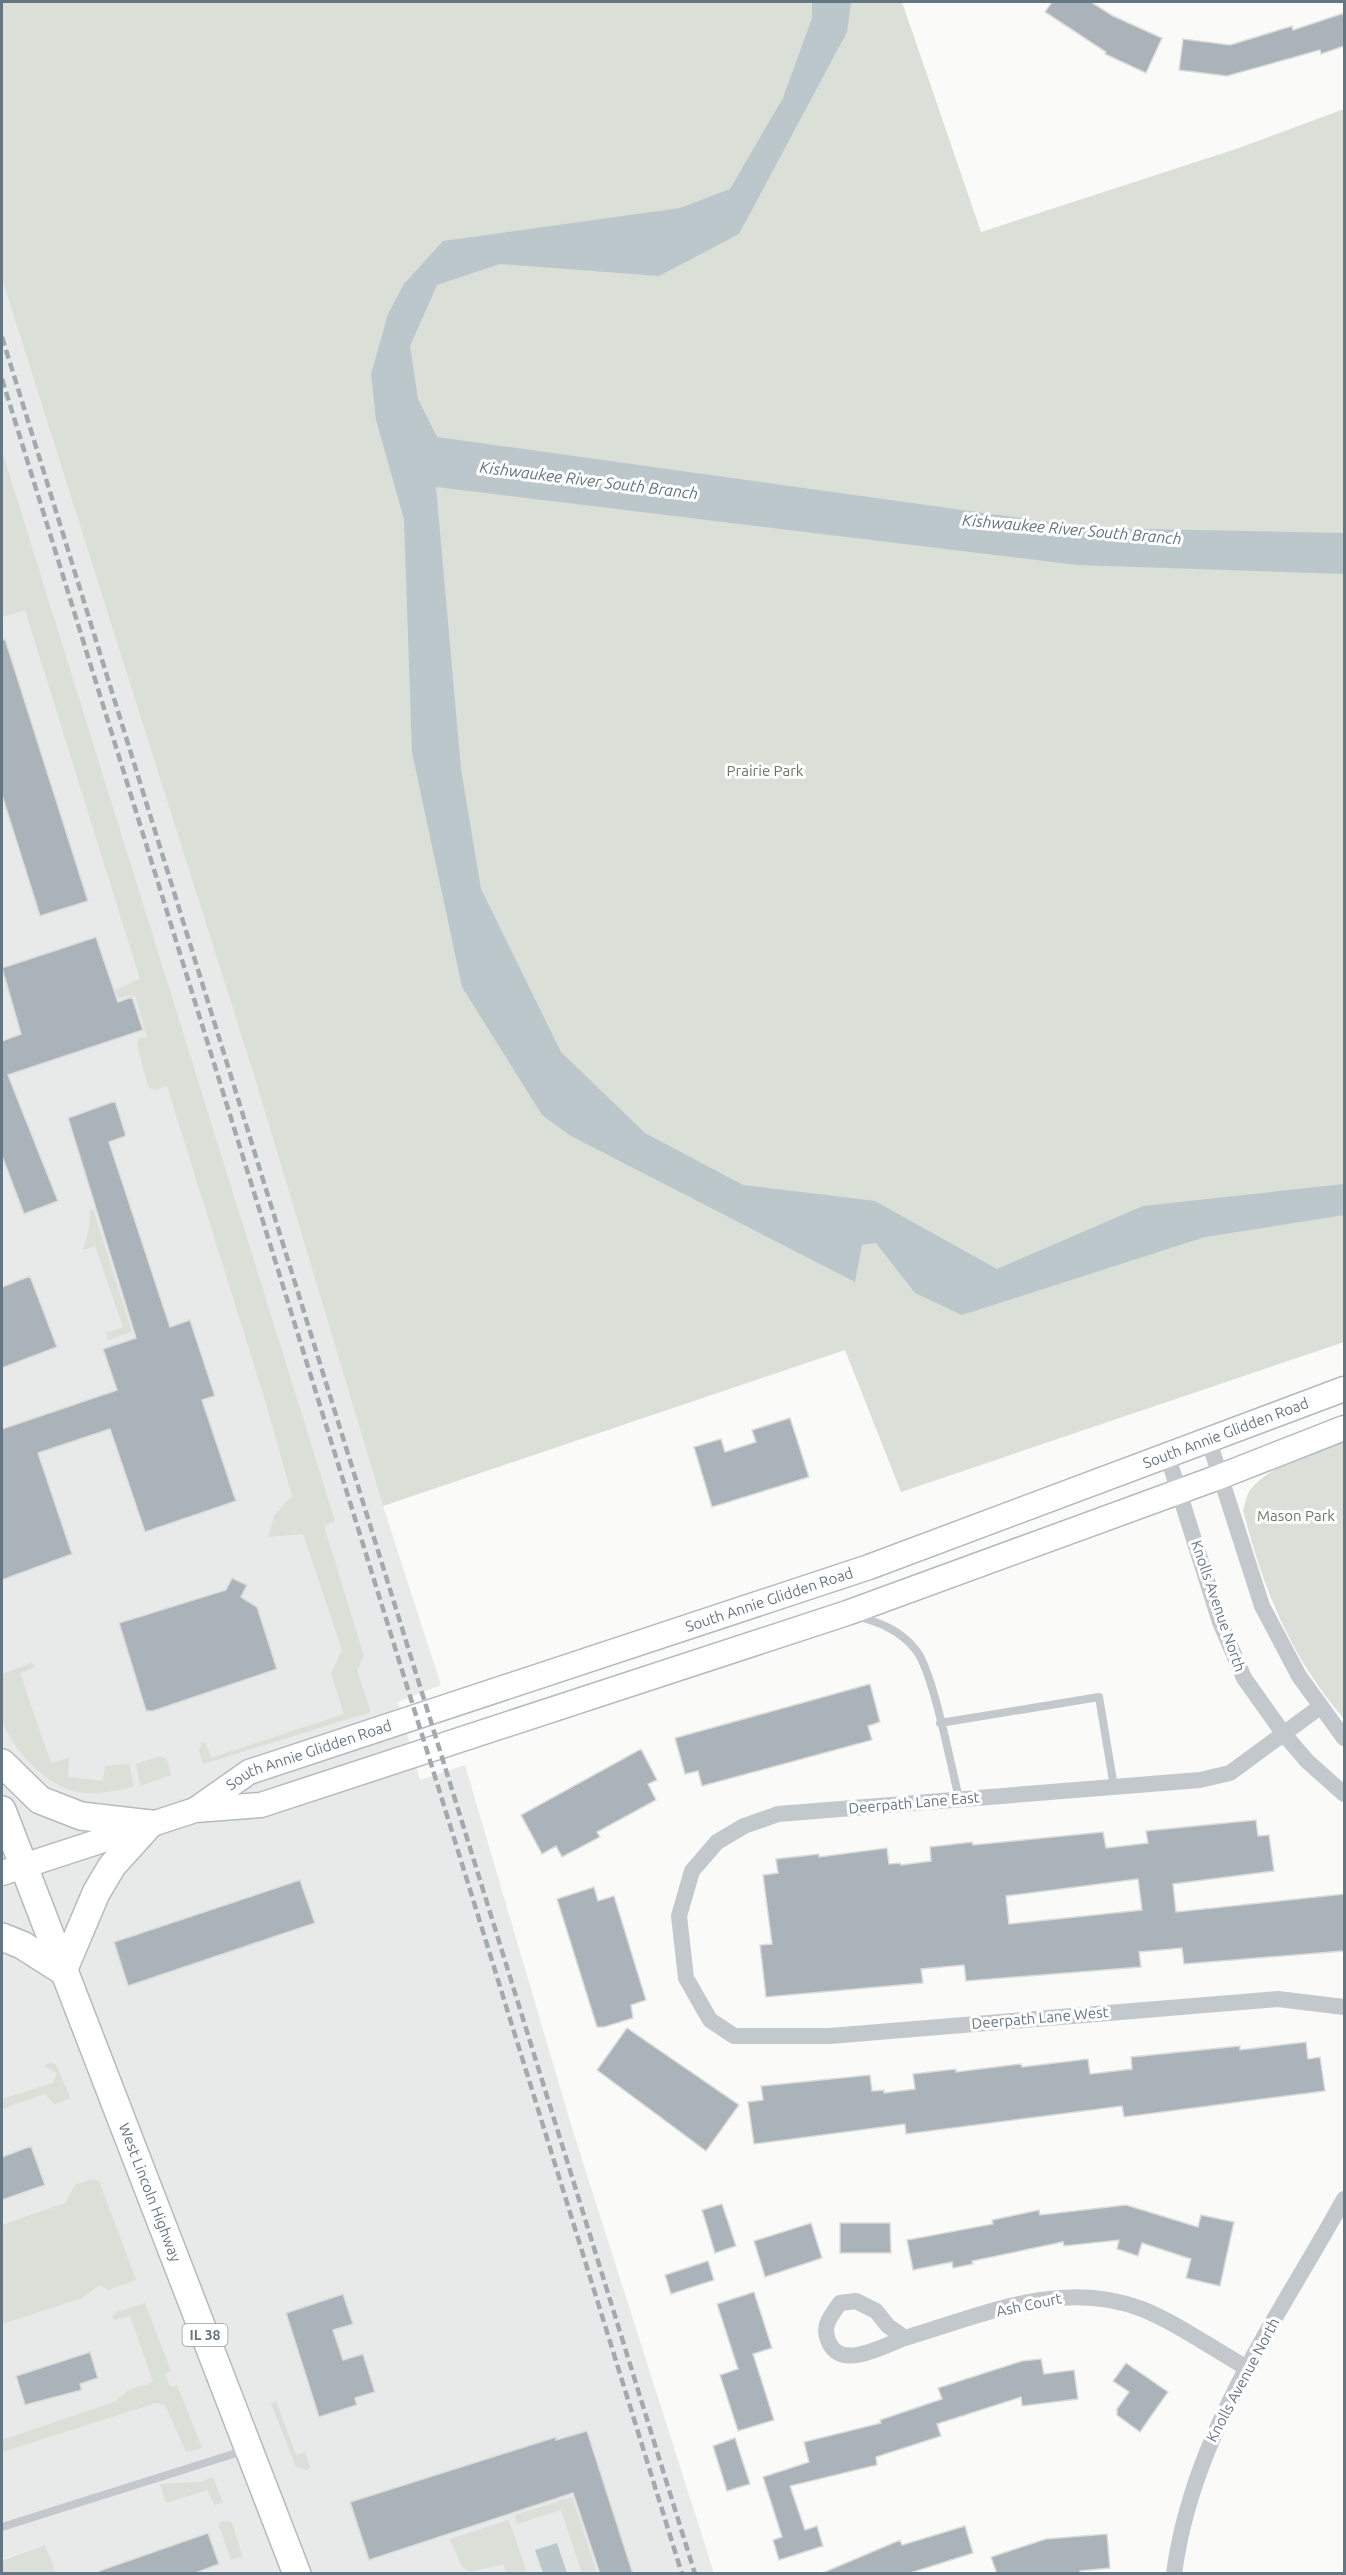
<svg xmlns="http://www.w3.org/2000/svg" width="1346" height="2575" font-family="Ubuntu,sans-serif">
	<rect width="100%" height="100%" fill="#fafaf8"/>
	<path fill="#e8e9e9" d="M 2,279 L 256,1082 L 383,1506 L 441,1685 L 398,1702 L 420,1780 L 465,1765 L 572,2128 L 714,2573 L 56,2574 L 45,2545 L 2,2559 Z"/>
	<path fill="#dadfd7" d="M 2,2 L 902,2 L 981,232 L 1236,149 L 1344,109 L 1344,1342 L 901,1492 L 845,1350 L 383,1506 L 256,1082 L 2,279 Z
		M 2,451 L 335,1521 L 324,1526 L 364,1656 L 357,1670 L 371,1712 L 203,1764 L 199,1750 L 202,1742 L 206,1744 L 211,1758 L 344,1714 L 331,1673 L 342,1650 L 303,1534 L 268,1537 L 274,1516 L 292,1496 L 265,1400 L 167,1086 L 156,1090 L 150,1088 L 147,1083 L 137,1043 L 140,1038 L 147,1037 L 135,996 L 128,995 L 119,999 L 115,990 L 140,979 L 25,610 L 2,617 Z
		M 93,1209 L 132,1332 L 108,1340 L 106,1333 L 123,1327 L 95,1246 L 83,1250 L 89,1228 L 90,1210 Z
		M 1344,1441 L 1344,1719 C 1291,1658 1263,1589 1243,1510 C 1245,1505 1246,1497 1249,1492 C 1266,1466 1316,1451 1344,1441 Z
		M 32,1663 L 35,1667 L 20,1673 L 51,1763 L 69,1758 L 68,1777 L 103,1781 L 105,1766 L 129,1764 L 134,1787 C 115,1791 90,1797 70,1790 C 42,1781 11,1748 2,1719 C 0,1706 2,1688 2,1674 Z
		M 160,1756 L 167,1759 L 171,1775 L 140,1786 L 136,1764 Z
		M 51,2063 L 56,2065 L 70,2097 L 67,2100 L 54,2104 L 45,2094 L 2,2109 L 2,2099 L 53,2083 L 57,2073 L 43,2066 Z
		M 91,2179 L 99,2181 L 136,2280 L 108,2290 L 100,2285 L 82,2298 L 2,2324 L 2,2225 L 65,2203 L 75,2185 Z
		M 145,2303 L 171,2371 L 165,2374 L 170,2387 L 177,2385 L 202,2448 L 186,2452 L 165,2405 L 156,2403 L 2,2452 L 2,2440 L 114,2402 L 129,2390 L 153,2382 L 130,2316 L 114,2320 L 112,2317 L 117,2312 Z
		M 276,2401 L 296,2455 L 305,2452 L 310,2468 L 307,2470 L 296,2467 L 271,2403 Z
		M 213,2477 L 223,2502 L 215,2505 L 207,2490 L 166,2503 L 160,2484 L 201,2482 Z
		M 572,2497 L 597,2573 L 582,2573 L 561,2510 L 517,2524 L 515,2515 Z
		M 509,2520 L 527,2573 L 506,2573 L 503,2564 L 470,2572 L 462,2567 L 450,2539 Z
		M 227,2521 L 232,2523 L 243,2559 L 240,2557 L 231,2560 L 218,2523 Z
		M 45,2545 L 56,2573 L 2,2573 L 2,2560 Z"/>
	<path fill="#bbc7cb" d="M 812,2 L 851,2 L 847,32 L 739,234 L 659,276 L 500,264 L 437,285 L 410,346 L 418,399 L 437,437 L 1092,528 L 1344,533 L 1344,574 L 1077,565 L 436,487 L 461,769 L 481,889 L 561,1052 L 645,1133 L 743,1185 L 875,1201 L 997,1269 L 1143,1206 L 1344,1184 L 1344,1215 L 1205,1237 L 962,1315 L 915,1293 L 876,1243 L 862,1245 L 855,1282 L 571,1136 L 542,1115 L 462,987 L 412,752 L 404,519 L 376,420 L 371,374 L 388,314 L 404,284 L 443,241 L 680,208 L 730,189 L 783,98 L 812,18 Z
		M 557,2543 L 567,2573 L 543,2573 L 535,2550 Z"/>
	<path fill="#aab3b9" stroke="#dcdcda" stroke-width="1.5" fill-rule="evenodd" d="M 1052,2 L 1091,2 L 1113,16 L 1162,38 L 1146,73 L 1105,54 L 1106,52 L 1045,12 Z
		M 1344,13 L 1344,46 L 1321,54 L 1320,50 L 1227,76 L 1179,70 L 1183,39 L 1230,45 L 1292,26 L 1293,30 Z
		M 5,639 L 88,901 L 40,916 L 2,795 L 2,640 Z
		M 96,937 L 118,1002 L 132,997 L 143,1030 L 8,1075 L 58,1201 L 24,1214 L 2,1156 L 2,1041 L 21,1034 L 2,968 Z
		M 115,1101 L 126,1136 L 109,1142 L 170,1327 L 190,1320 L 215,1396 L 202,1400 L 236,1501 L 145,1532 L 110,1429 L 38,1453 L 72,1554 L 2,1580 L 2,1429 L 117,1390 L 103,1349 L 136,1338 L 68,1118 Z
		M 30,1276 L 57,1347 L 2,1368 L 2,1287 Z
		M 790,1418 L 809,1477 L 712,1507 L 694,1447 L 721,1439 L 725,1452 L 756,1442 L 752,1430 Z
		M 232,1578 L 247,1585 L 241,1597 L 257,1607 L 277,1669 L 153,1711 L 146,1711 L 119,1623 L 226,1590 Z
		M 870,1684 L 880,1722 L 868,1726 L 872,1740 L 702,1786 L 698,1771 L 685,1774 L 675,1738 Z
		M 641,1749 L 657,1780 L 648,1784 L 656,1800 L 597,1832 L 600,1837 L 562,1857 L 556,1846 L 542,1854 L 521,1815 Z
		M 1256,1820 L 1258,1836 L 1269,1835 L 1274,1871 L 1173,1884 L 1176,1912 L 1344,1894 L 1344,1951 L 1184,1964 L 1182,1948 L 1139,1952 L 1141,1967 L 966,1981 L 964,1965 L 921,1969 L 923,1983 L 766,1997 L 760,1945 L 772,1944 L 763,1875 L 778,1873 L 776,1859 L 819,1854 L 819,1857 L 887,1848 L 889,1864 L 900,1863 L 901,1865 L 931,1861 L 930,1847 L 972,1842 L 973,1845 L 1103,1832 L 1106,1848 L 1148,1843 L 1146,1831 ZM 1138,1879 L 1142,1910 L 1009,1924 L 1006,1896 Z
		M 300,1880 L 315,1923 L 128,1986 L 114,1942 Z
		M 594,1887 L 598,1901 L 614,1896 L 646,2000 L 631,2005 L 633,2018 L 604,2027 L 597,2027 L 557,1899 Z
		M 627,2028 L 739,2105 L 706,2151 L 597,2070 Z
		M 1306,2042 L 1308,2059 L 1320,2057 L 1325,2091 L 1124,2117 L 1122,2106 L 906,2134 L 905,2124 L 754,2144 L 748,2102 L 763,2100 L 761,2086 L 870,2075 L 872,2091 L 884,2090 L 884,2093 L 915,2089 L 913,2074 L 956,2069 L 956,2072 L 1021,2064 L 1022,2067 L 1088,2059 L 1090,2074 L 1132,2069 L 1131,2057 L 1240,2046 L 1240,2050 Z
		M 31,2146 L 45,2185 L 2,2200 L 2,2157 Z
		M 722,2204 L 736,2246 L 715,2253 L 702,2210 Z
		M 1126,2205 L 1198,2227 L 1201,2215 L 1234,2222 L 1220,2286 L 1186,2278 L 1191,2259 L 1142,2243 L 1138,2256 L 1117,2249 L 1119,2240 L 1064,2246 L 1063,2242 L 972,2261 L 973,2264 L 953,2268 L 952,2262 L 913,2270 L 907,2240 L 993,2224 L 992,2220 L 1039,2210 L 1040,2215 Z
		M 811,2223 L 822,2258 L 765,2277 L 754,2241 Z
		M 840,2223 L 890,2223 L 891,2253 L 840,2253 Z
		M 708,2261 L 714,2280 L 671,2294 L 665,2275 Z
		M 754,2292 L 772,2348 L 753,2354 L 774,2420 L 738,2431 L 720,2375 L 738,2369 L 717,2304 Z
		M 343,2294 L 353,2324 L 333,2330 L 343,2360 L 363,2354 L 375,2392 L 355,2398 L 357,2405 L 319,2417 L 286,2313 Z
		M 90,2352 L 98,2378 L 80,2384 L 82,2390 L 25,2405 L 16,2376 Z
		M 1041,2359 L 1044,2374 L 1074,2370 L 1078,2399 L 1022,2406 L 1021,2397 L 937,2424 L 941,2436 L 876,2457 L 877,2465 L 790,2486 L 805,2530 L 817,2526 L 823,2546 L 779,2560 L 773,2540 L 782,2537 L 763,2477 L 809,2462 L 804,2442 L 881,2423 L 880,2420 L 942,2399 L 938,2388 L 1022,2361 Z
		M 1126,2363 L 1168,2392 L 1140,2432 L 1117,2415 L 1117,2409 L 1129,2392 L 1113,2381 Z
		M 587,2431 L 633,2574 L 600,2574 L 573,2493 L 369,2560 L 350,2502 L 556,2437 L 556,2440 Z
		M 735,2438 L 750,2484 L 727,2491 L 713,2446 Z
		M 965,2526 L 973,2553 L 907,2574 L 820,2574 L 900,2540 L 902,2545 Z
		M 208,2533 L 219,2564 L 193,2574 L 100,2574 L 99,2571 Z
		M 1107,2534 L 1110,2568 L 1080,2571 L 1080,2574 L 997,2574 L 991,2557 L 1046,2539 Z"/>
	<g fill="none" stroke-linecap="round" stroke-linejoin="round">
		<defs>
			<g id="secondary">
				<path id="s1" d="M 195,1810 L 249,1772 L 869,1567 L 1344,1389"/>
				<path d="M 2,1873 L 195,1810 L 261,1805 L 847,1613 L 1219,1477 L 1344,1428"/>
			</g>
			<g id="primary">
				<path d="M 2,1763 L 40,1800 L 81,1816 L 150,1824"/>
				<path id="s2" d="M 2,1810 L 297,2574"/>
				<path d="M 2,1937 L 22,1945 L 63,1971"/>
				<path d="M 63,1971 L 96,1893 L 112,1866 L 150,1824"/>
			</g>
		</defs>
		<use href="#secondary" stroke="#b3babf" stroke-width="27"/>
		<use href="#primary" stroke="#b5babe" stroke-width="30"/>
		<path stroke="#c3c8cc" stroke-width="8" d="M 856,1616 C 879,1622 900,1630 915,1649 C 933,1669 951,1767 959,1798
			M 940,1723 L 1099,1697 L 1114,1787
			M 2,2527 L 246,2450"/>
		<path stroke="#c3c8cc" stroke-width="16" d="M 1208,1438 L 1262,1606 L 1299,1676 L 1344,1738
			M 1167,1454 L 1220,1622 L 1244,1678 L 1283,1733 L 1307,1761 L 1344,1794
			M 1320,1707 L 1230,1773 L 1200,1780 L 778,1814 L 744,1826 L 717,1842 L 692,1871 L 679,1916 L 686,1978 L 710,2020 L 734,2036 L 830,2036 L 1278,1999 L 1344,2007
			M 856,2301 L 876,2311 L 888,2326 L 905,2338 C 882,2346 840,2372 828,2340 C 822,2325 831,2316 840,2303 Z
			M 905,2338 C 983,2315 1062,2278 1142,2309 C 1179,2324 1213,2349 1247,2368
			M 1174,2574 C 1192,2434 1278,2319 1344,2199"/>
		<use href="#secondary" stroke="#fff" stroke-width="24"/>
		<use href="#primary" stroke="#fff" stroke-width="27"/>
		<path stroke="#a2aab0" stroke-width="4.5" stroke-dasharray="9 4.5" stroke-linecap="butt" d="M 2,337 L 695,2574
			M 2,379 L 682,2574"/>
	</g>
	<g text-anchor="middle" stroke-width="6" stroke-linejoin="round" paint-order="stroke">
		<rect fill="#fff" stroke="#939fa8" stroke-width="1.5" x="182.5" y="2324" width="45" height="22" rx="4.5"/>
		<g font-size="14" font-weight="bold" fill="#657683">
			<text x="205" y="2340">IL 38</text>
		</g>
		<g font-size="15" fill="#687a64" stroke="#fff">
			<text x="765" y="776">Prairie Park</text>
			<text x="1296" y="1521">Mason Park</text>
		</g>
		<g font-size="15" fill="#657683" stroke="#fff">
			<text dy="5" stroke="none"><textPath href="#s1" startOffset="1100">South Annie Glidden Road</textPath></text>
			<text dy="5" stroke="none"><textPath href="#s1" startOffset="614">South Annie Glidden Road</textPath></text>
			<text transform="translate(1218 1606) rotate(71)" y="5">Knolls Avenue North</text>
			<text dy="5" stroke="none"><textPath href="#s1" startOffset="128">South Annie Glidden Road</textPath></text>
			<text transform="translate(914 1803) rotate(-5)" y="5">Deerpath Lane East</text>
			<text transform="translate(1040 2018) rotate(-5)" y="5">Deerpath Lane West</text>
			<text dy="5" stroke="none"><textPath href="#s2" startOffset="410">West Lincoln Highway</textPath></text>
			<text transform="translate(1029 2305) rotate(-12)" y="5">Ash Court</text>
			<text transform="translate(1243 2380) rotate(-62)" y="5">Knolls Avenue North</text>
		</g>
		<g font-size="16" font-style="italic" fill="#60757c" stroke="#fff">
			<text transform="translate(589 480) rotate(7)" y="6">Kishwaukee River South Branch</text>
			<text transform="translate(1072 529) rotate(5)" y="6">Kishwaukee River South Branch</text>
		</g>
	</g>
	<rect width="1346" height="2575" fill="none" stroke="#657683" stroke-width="6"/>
</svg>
